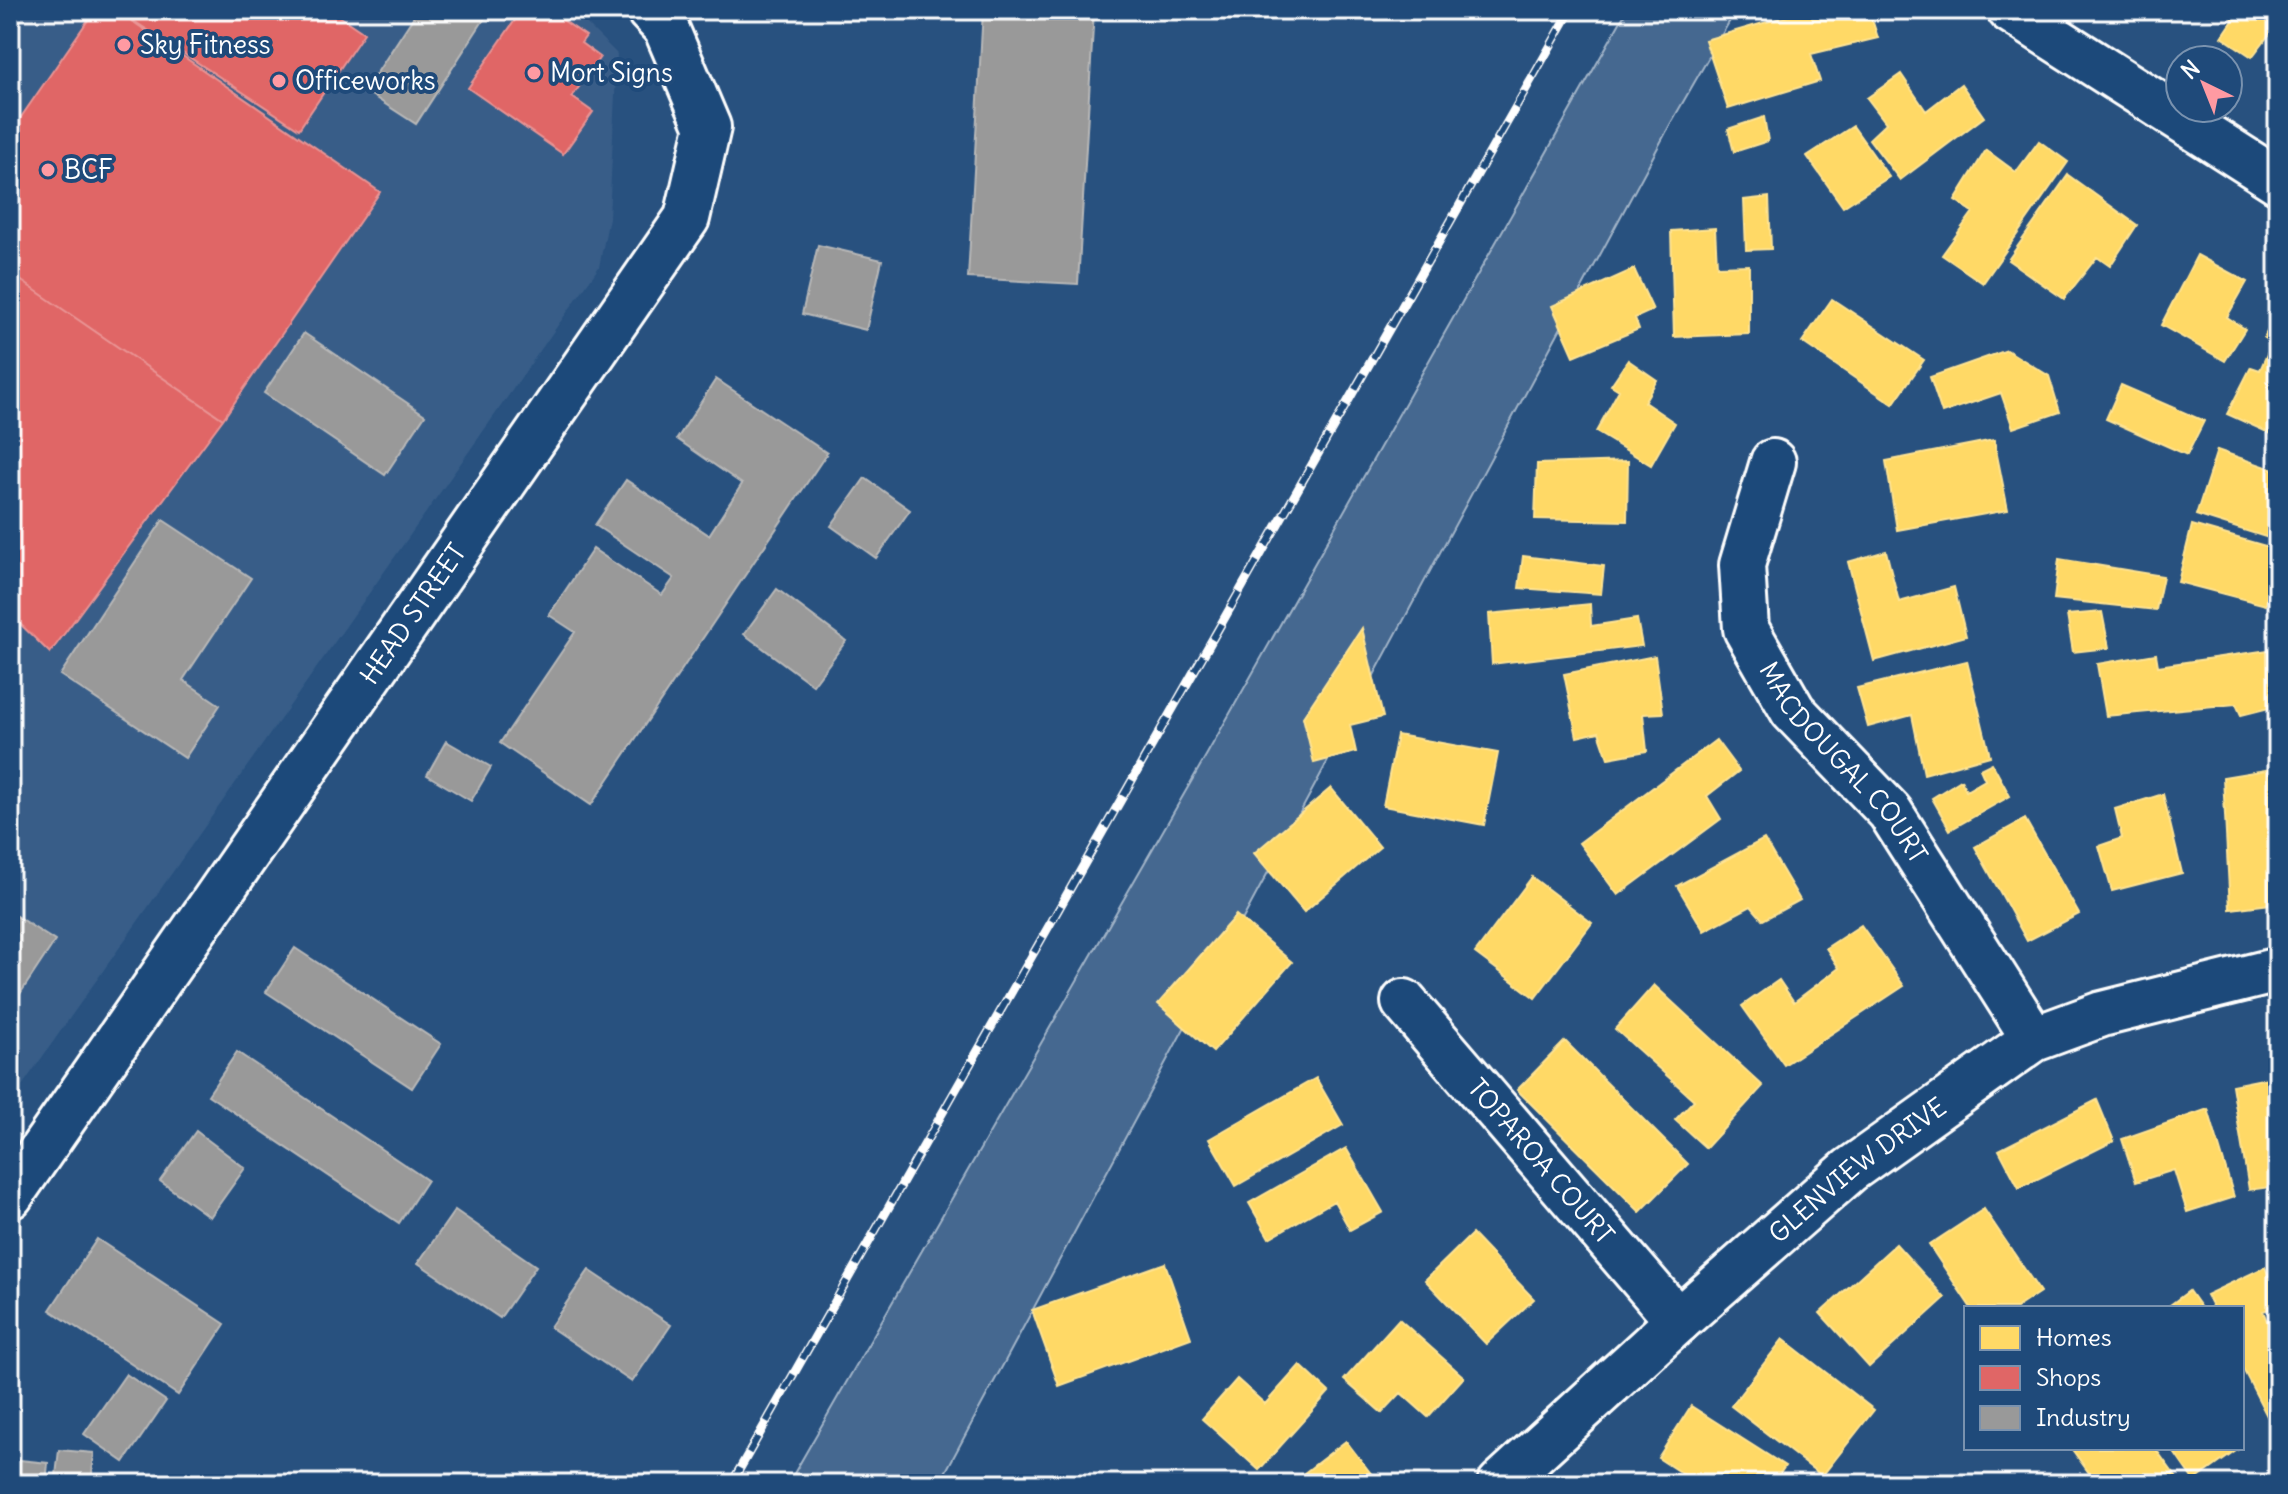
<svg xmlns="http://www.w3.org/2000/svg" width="2288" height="1494" font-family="Delius,sans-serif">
	<rect width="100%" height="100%" fill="#28517f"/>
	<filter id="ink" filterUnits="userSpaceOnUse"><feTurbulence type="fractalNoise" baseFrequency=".0125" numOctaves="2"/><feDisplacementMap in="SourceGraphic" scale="16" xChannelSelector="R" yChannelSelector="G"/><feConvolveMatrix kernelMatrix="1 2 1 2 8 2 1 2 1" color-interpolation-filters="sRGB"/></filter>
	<g filter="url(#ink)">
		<path fill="#375d88" d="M 10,10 L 573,10 L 617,54 L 609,218 L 599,267 L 10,1103 Z"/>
		<path fill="#446890" stroke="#a2b4c8" stroke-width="2" d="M 1627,10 L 1736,10 L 1671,123 L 939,1484 L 788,1484 L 1207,754 Z"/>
		<path fill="#ffd966" stroke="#ffe494" stroke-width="2" d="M 1808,10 L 1869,10 L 1878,38 L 1811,54 L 1820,81 L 1728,109 L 1705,40 Z
			M 2221,10 L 2278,10 L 2278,23 L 2252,57 L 2222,37 L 2234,19 Z
			M 1901,74 L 1926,111 L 1961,84 L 1984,117 L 1900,180 L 1869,139 L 1886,123 L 1867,98 Z
			M 1764,117 L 1768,141 L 1734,152 L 1728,129 Z
			M 1853,126 L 1889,177 L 1843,207 L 1807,156 Z
			M 2039,141 L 2068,162 L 1983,283 L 1942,255 L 1973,212 L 1955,200 L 1986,150 L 2016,172 Z
			M 2068,175 L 2137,225 L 2110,266 L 2097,257 L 2064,299 L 2008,260 Z
			M 1769,197 L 1771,249 L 1746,250 L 1744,200 Z
			M 1715,228 L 1717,266 L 1749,265 L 1749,334 L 1674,337 L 1671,231 Z
			M 2197,255 L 2247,282 L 2227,317 L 2245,329 L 2225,361 L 2161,325 Z
			M 1634,269 L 1653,310 L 1635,318 L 1639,329 L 1574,356 L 1552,306 Z
			M 1832,299 L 1924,360 L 1893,404 L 1802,342 Z
			M 2278,309 L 2278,437 L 2227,414 L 2251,367 L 2260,370 L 2272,343 L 2264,338 Z
			M 2007,350 L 2049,376 L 2060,412 L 2013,428 L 2001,393 L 1942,413 L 1930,377 Z
			M 1628,360 L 1657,380 L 1644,402 L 1675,423 L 1651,465 L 1596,432 L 1619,390 L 1611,385 Z
			M 2121,385 L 2204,421 L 2187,455 L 2106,419 Z
			M 1994,440 L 2008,510 L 1897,530 L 1886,461 Z
			M 2217,450 L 2278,471 L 2278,541 L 2196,515 Z
			M 1628,461 L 1627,521 L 1535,519 L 1537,464 Z
			M 2192,525 L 2276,549 L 2266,605 L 2178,582 Z
			M 1886,551 L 1899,602 L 1954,587 L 1966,636 L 1874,661 L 1848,562 Z
			M 1523,556 L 1604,566 L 1601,594 L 1519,588 Z
			M 2059,559 L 2163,576 L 2156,610 L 2054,599 Z
			M 1590,604 L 1591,626 L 1637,619 L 1642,646 L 1492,664 L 1489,614 Z
			M 2102,612 L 2109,648 L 2073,652 L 2067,615 Z
			M 1362,628 L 1383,717 L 1350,725 L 1356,752 L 1314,763 L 1303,717 Z
			M 2269,650 L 2273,707 L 2241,715 L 2236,704 L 2106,716 L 2097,664 L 2156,654 L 2158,666 Z
			M 1655,656 L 1663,713 L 1643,714 L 1647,751 L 1608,758 L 1599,732 L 1577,737 L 1564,674 Z
			M 1967,661 L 1990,756 L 1924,774 L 1912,715 L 1868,727 L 1857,688 Z
			M 1397,735 L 1498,753 L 1484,825 L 1383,806 Z
			M 1716,740 L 1739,771 L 1707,796 L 1721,819 L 1618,895 L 1579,843 Z
			M 1992,763 L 2010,796 L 1950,830 L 1932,798 L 1961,780 L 1966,791 L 1985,780 L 1980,769 Z
			M 2278,768 L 2278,903 L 2230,909 L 2223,777 Z
			M 1331,788 L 1380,847 L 1304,912 L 1254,853 Z
			M 2163,794 L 2182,873 L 2112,891 L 2099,846 L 2122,838 L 2115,809 Z
			M 2025,819 L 2079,914 L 2027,941 L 1975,847 Z
			M 1764,839 L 1800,900 L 1763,920 L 1751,906 L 1704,931 L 1677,886 Z
			M 1532,877 L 1592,923 L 1535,998 L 1475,953 Z
			M 1236,915 L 1292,962 L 1213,1052 L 1158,1004 Z
			M 1861,925 L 1904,986 L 1784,1065 L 1742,1006 L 1779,980 L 1794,1002 L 1839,968 L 1826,948 Z
			M 1654,985 L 1763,1086 L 1706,1148 L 1675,1120 L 1694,1100 L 1615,1029 Z
			M 1565,1041 L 1688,1164 L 1640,1212 L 1517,1090 Z
			M 2278,1076 L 2278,1186 L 2249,1190 L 2232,1085 Z
			M 1316,1078 L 1343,1125 L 1236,1186 L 1209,1139 Z
			M 2097,1100 L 2114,1141 L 2019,1188 L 1999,1150 Z
			M 2208,1109 L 2234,1197 L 2187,1212 L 2174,1170 L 2136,1182 L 2122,1139 Z
			M 1346,1148 L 1383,1212 L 1350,1230 L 1334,1201 L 1269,1238 L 1249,1203 Z
			M 1984,1209 L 2040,1292 L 2016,1308 L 1971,1308 L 1929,1245 Z
			M 1472,1234 L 1534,1299 L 1486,1344 L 1425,1280 Z
			M 1896,1244 L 1945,1298 L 1869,1367 L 1820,1313 Z
			M 1165,1263 L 1191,1338 L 1059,1386 L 1032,1310 Z
			M 2265,1267 L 2278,1297 L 2278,1306 L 2263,1311 L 2267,1321 L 2278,1316 L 2278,1416 L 2269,1420 L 2242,1367 L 2242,1308 L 2213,1308 L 2206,1295 Z
			M 2189,1291 L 2201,1308 L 2166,1308 Z
			M 1399,1319 L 1464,1377 L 1428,1417 L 1401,1393 L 1382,1413 L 1344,1380 Z
			M 1783,1339 L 1874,1410 L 1822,1476 L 1731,1406 Z
			M 1300,1365 L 1329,1392 L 1259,1470 L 1202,1419 L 1237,1379 L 1265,1404 Z
			M 1691,1406 L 1785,1466 L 1773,1484 L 1698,1484 L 1658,1458 Z
			M 1346,1441 L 1379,1484 L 1290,1484 Z
			M 2071,1448 L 2155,1448 L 2181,1484 L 2097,1484 Z
			M 2171,1448 L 2240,1448 L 2194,1481 Z"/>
		<path fill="#e06666" stroke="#e99494" stroke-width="2" d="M 95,10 L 116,10 L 380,192 L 223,419 L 10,273 L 10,133 Z
			M 117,10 L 330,10 L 364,33 L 299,129 Z
			M 522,10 L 548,10 L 586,36 L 581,43 L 600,57 L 572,97 L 593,112 L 563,154 L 468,88 Z
			M 10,273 L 223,419 L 50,653 L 10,614 Z"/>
		<path fill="#999" stroke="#b8b8b8" stroke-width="2" d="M 418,10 L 490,10 L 416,124 L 365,91 Z
			M 983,10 L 1094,10 L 1078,284 L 968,278 Z
			M 818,245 L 882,260 L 866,330 L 802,314 Z
			M 304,333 L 425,415 L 385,475 L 264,393 Z
			M 716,379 L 827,453 L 591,805 L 500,743 L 575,632 L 549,615 L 593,549 L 662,595 L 674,578 L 595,525 L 626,480 L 709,535 L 742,484 L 677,439 Z
			M 865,478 L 910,510 L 876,558 L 831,526 Z
			M 163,520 L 251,578 L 183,680 L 220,705 L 185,758 L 60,675 Z
			M 777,589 L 846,641 L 813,685 L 744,634 Z
			M 446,741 L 491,767 L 471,801 L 427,775 Z
			M 10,912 L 55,941 L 10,1009 Z
			M 295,948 L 441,1044 L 412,1088 L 266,992 Z
			M 237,1052 L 427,1180 L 399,1223 L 208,1095 Z
			M 196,1131 L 245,1168 L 210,1217 L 160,1181 Z
			M 455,1210 L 536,1266 L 500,1318 L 418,1263 Z
			M 97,1239 L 225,1324 L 178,1395 L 50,1310 Z
			M 589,1270 L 671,1325 L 632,1382 L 550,1327 Z
			M 126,1374 L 166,1401 L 124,1462 L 84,1434 Z
			M 59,1450 L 94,1453 L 91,1484 L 55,1484 Z
			M 10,1459 L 48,1463 L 46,1484 L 10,1484 Z"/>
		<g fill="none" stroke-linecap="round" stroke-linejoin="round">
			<defs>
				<g id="minor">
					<path d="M 2010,10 L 2278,181"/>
					<path id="s1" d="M 1773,462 L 1742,565 L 1746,629 L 1793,711 L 1890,812 L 2034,1039"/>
					<path id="s2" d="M 1404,1002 L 1678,1321"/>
					<path id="s3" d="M 10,1196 L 687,218 L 708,127 L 666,28 L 649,10"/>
					<path id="s4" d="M 1500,1484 L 1678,1321 L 1850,1170 L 2034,1039 L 2102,1014 L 2278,970"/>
				</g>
			</defs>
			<use href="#minor" stroke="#fff" stroke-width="50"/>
			<use href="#minor" stroke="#1f4a7a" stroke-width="44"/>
			<defs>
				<path id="rail" d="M 731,1484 L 1571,10"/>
			</defs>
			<use href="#rail" stroke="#fff" stroke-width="9"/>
			<use href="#rail" stroke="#1f4a7a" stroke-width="6" stroke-dasharray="18" stroke-linecap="butt"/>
		</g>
	</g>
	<g fill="#ff9aa2" stroke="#1f4a7a" stroke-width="3">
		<circle cx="124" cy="45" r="8"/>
		<circle cx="534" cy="73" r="8"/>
		<circle cx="279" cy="81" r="8"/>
		<circle cx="48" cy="170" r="8"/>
	</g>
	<g text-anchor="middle" stroke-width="8" stroke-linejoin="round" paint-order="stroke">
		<g font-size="26" fill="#fff" stroke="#1f4a7a" text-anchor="start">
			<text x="140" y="54">Sky Fitness</text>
			<text x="550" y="82">Mort Signs</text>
			<text x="295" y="90">Officeworks</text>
			<text x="64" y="179">BCF</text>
		</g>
		<g font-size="26" fill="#fff" stroke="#1f4a7a">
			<text dy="9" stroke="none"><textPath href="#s3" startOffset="708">HEAD STREET</textPath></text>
			<text dy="9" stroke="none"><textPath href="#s1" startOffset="338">MACDOUGAL COURT</textPath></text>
			<text dy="9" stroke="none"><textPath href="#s2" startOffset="210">TOPAROA COURT</textPath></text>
			<text dy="9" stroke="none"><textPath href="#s4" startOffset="476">GLENVIEW DRIVE</textPath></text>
		</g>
	</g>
	<rect width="2288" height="1494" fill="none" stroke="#1f4a7a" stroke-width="40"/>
	<rect x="20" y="20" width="2248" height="1454" fill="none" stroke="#fff" stroke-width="3" filter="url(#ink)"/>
	<rect x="1964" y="1306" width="280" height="144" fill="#1f4a7a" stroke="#7992af" stroke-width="2"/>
	<rect x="1980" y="1326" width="40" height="24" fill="#ffd966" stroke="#7992af" stroke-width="2"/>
	<text x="2036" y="1346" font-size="24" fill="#ffffff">Homes</text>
	<rect x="1980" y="1366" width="40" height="24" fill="#e06666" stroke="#7992af" stroke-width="2"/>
	<text x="2036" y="1386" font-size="24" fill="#ffffff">Shops</text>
	<rect x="1980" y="1406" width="40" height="24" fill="#999999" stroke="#7992af" stroke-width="2"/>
	<text x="2036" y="1426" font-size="24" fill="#ffffff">Industry</text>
	<g transform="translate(2204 84) rotate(317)"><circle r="38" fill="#1f4a7a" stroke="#7992af" stroke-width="2"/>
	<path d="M0-6L14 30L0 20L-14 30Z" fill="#ff9aa2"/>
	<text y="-12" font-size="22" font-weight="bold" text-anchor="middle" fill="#ffffff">N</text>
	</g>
</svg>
